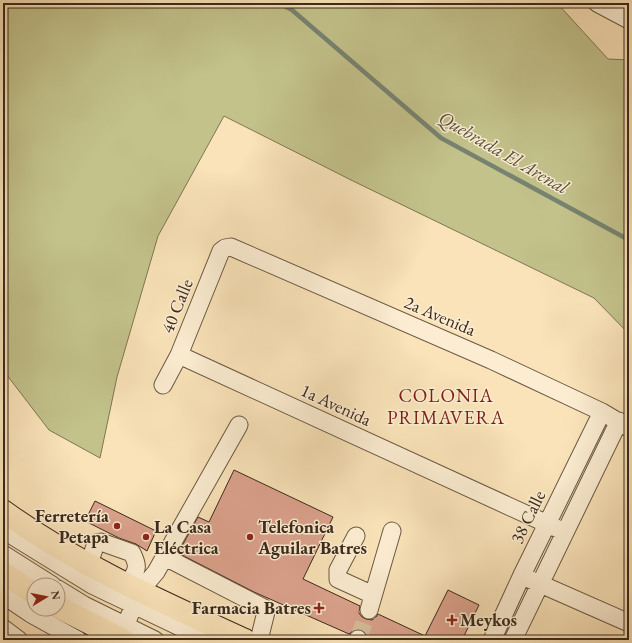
<svg xmlns="http://www.w3.org/2000/svg" width="632" height="643" font-family="'EB Garamond',serif">
	<rect width="100%" height="100%" fill="#fae3b9"/>
	<filter id="stains"><feTurbulence type="fractalNoise" baseFrequency=".005" numOctaves="4"/><feColorMatrix values="0 0 0 0 .2 0 0 0 0 .09 0 0 0 0 .02 0 0 0 .5 -.17"/></filter>
	<radialGradient id="worn" r=".72"><stop offset=".6" stop-color="#630" stop-opacity="0"/><stop offset="1" stop-color="#630" stop-opacity=".3"/></radialGradient>
	<path fill="#c3c28b" stroke="#7e7654" d="M 3,3 L 557,3 L 608,59 L 629,60 L 629,334 L 594,298 L 353,181 L 224,116 L 158,236 L 117,377 L 100,458 L 49,430 L 3,370 Z"/>
	<g fill="none" stroke-linecap="round" stroke-linejoin="round">
		<path stroke="#778371" stroke-width="4.5" d="M 279,3 L 292,10 L 441,138 L 629,240"/>
	</g>
	<path fill="#dca28d" stroke="#3a2a1c" d="M 234,470 L 333,517 L 303,579 L 360,606 L 359,613 L 362,617 L 366,619 L 372,620 L 376,617 L 378,614 L 425,636 L 448,590 L 479,605 L 462,640 L 368,640 L 365,632 L 360,629 L 355,629 L 349,634 L 254,592 L 178,553 L 198,517 L 209,522 Z
		M 95,501 L 156,531 L 147,551 L 136,544 L 119,538 L 85,521 Z"/>
	<g fill="none" stroke-linecap="round" stroke-linejoin="round">
		<path stroke="#d4be9a" stroke-width="17" stroke-dasharray="17 8" stroke-linecap="butt" d="M 358,639 L 369,610"/>
		<defs>
			<path id="minor" d="M 597,3 L 629,20
				M 179,355 L 565,532
				M 163,385 L 179,355 L 221,251 L 225,248 L 231,247 L 491,360 L 602,412 L 629,428
				M 3,530 L 92,585 L 207,640
				M 356,536 L 338,570 L 338,579 L 373,595
				M 3,554 L 52,585
				M 165,557 L 264,608 L 266,612 L 259,640
				M 89,564 L 96,543 L 101,542 L 132,553 C 140,569 136,570 128,585
				M 529,579 L 629,623
				M 58,589 L 84,605 L 155,640
				M 3,595 L 31,614 L 78,640
				M 369,610 L 392,531
				M 3,628 L 19,640
				M 120,638 L 140,591 L 156,572 L 239,425
				M 357,640 L 358,639
				M 492,640 L 522,575 L 602,412
				M 513,640 L 619,421"/>
			<path id="highway" d="M 3,511 C 78,565 162,602 245,640
				M 3,573 L 34,593
				M 58,607 L 123,640"/>
		</defs>
		<use href="#minor" stroke="#6a5843" stroke-width="19"/>
		<use href="#highway" stroke="#3a2a1c" stroke-width="24"/>
		<use href="#minor" stroke="#fcedd2" stroke-width="17"/>
		<use href="#highway" stroke="#fae3b9" stroke-width="22"/>
	</g>
	<g fill="#8f2418" stroke="#fcedd2" stroke-width="1.5">
		<circle cx="117" cy="526" r="4"/>
		<circle cx="146" cy="537" r="4"/>
		<circle cx="250" cy="537" r="4"/>
		<path d="M317 602h4v4h4v4h-4v4h-4v-4h-4v-4h4z"/>
		<path d="M450 614h4v4h4v4h-4v4h-4v-4h-4v-4h4z"/>
	</g>
	<g text-anchor="middle" stroke-width="3" stroke-linejoin="round" paint-order="stroke">
		<g font-size="18" fill="#3a2a1c" stroke="#fcedd2">
			<text transform="translate(177 306) rotate(-68)" y="6">40 Calle</text>
			<text transform="translate(440 316) rotate(23)" y="6">2a Avenida</text>
			<text transform="translate(336 405) rotate(25)" y="6">1a Avenida</text>
			<text transform="translate(528 517) rotate(-64)" y="6">38 Calle</text>
		</g>
		<g font-size="18" font-weight="bold" fill="#3a2a1c" stroke="#fcedd2" text-anchor="start">
			<text x="109" y="522" text-anchor="end">Ferretería<tspan x="109" dy="21">Petapa</tspan></text>
			<text x="154" y="533">La Casa<tspan x="154" dy="21">Eléctrica</tspan></text>
			<text x="258" y="533">Telefonica<tspan x="258" dy="21">Aguilar Batres</tspan></text>
			<text x="311" y="614" text-anchor="end">Farmacia Batres</text>
			<text x="460" y="626">Meykos</text>
		</g>
		<g font-size="19" font-style="italic" fill="#534f40" stroke="#fcedd2">
			<text transform="translate(504 152) rotate(30)" y="7">Quebrada El Arenal</text>
		</g>
		<g font-size="19" letter-spacing="1" fill="#7a1f14" stroke="#fcedd2">
			<text x="446" y="402">COLONIA<tspan x="446" dy="22">PRIMAVERA</tspan></text>
		</g>
	</g>
	<rect width="632" height="643" fill="none" stroke="#fae3b9" stroke-width="16"/>
	<rect x="4" y="4" width="624" height="635" fill="none" stroke="#3a2a1c" stroke-width="2"/>
	<rect x="8" y="8" width="616" height="627" fill="none" stroke="#3a2a1c"/>
	<g transform="translate(46 597) rotate(80)"><circle r="19" fill="#fcedd2" stroke="#ae9f89"/>
	<path d="M0-3L7 15L0 10L-7 15Z" fill="#8f2418"/>
	<text y="-6" font-size="11" font-weight="bold" text-anchor="middle" fill="#3a2a1c">N</text>
	</g>
	<rect width="100%" height="100%" filter="url(#stains)"/>
	<rect width="100%" height="100%" fill="url(#worn)"/>
</svg>
